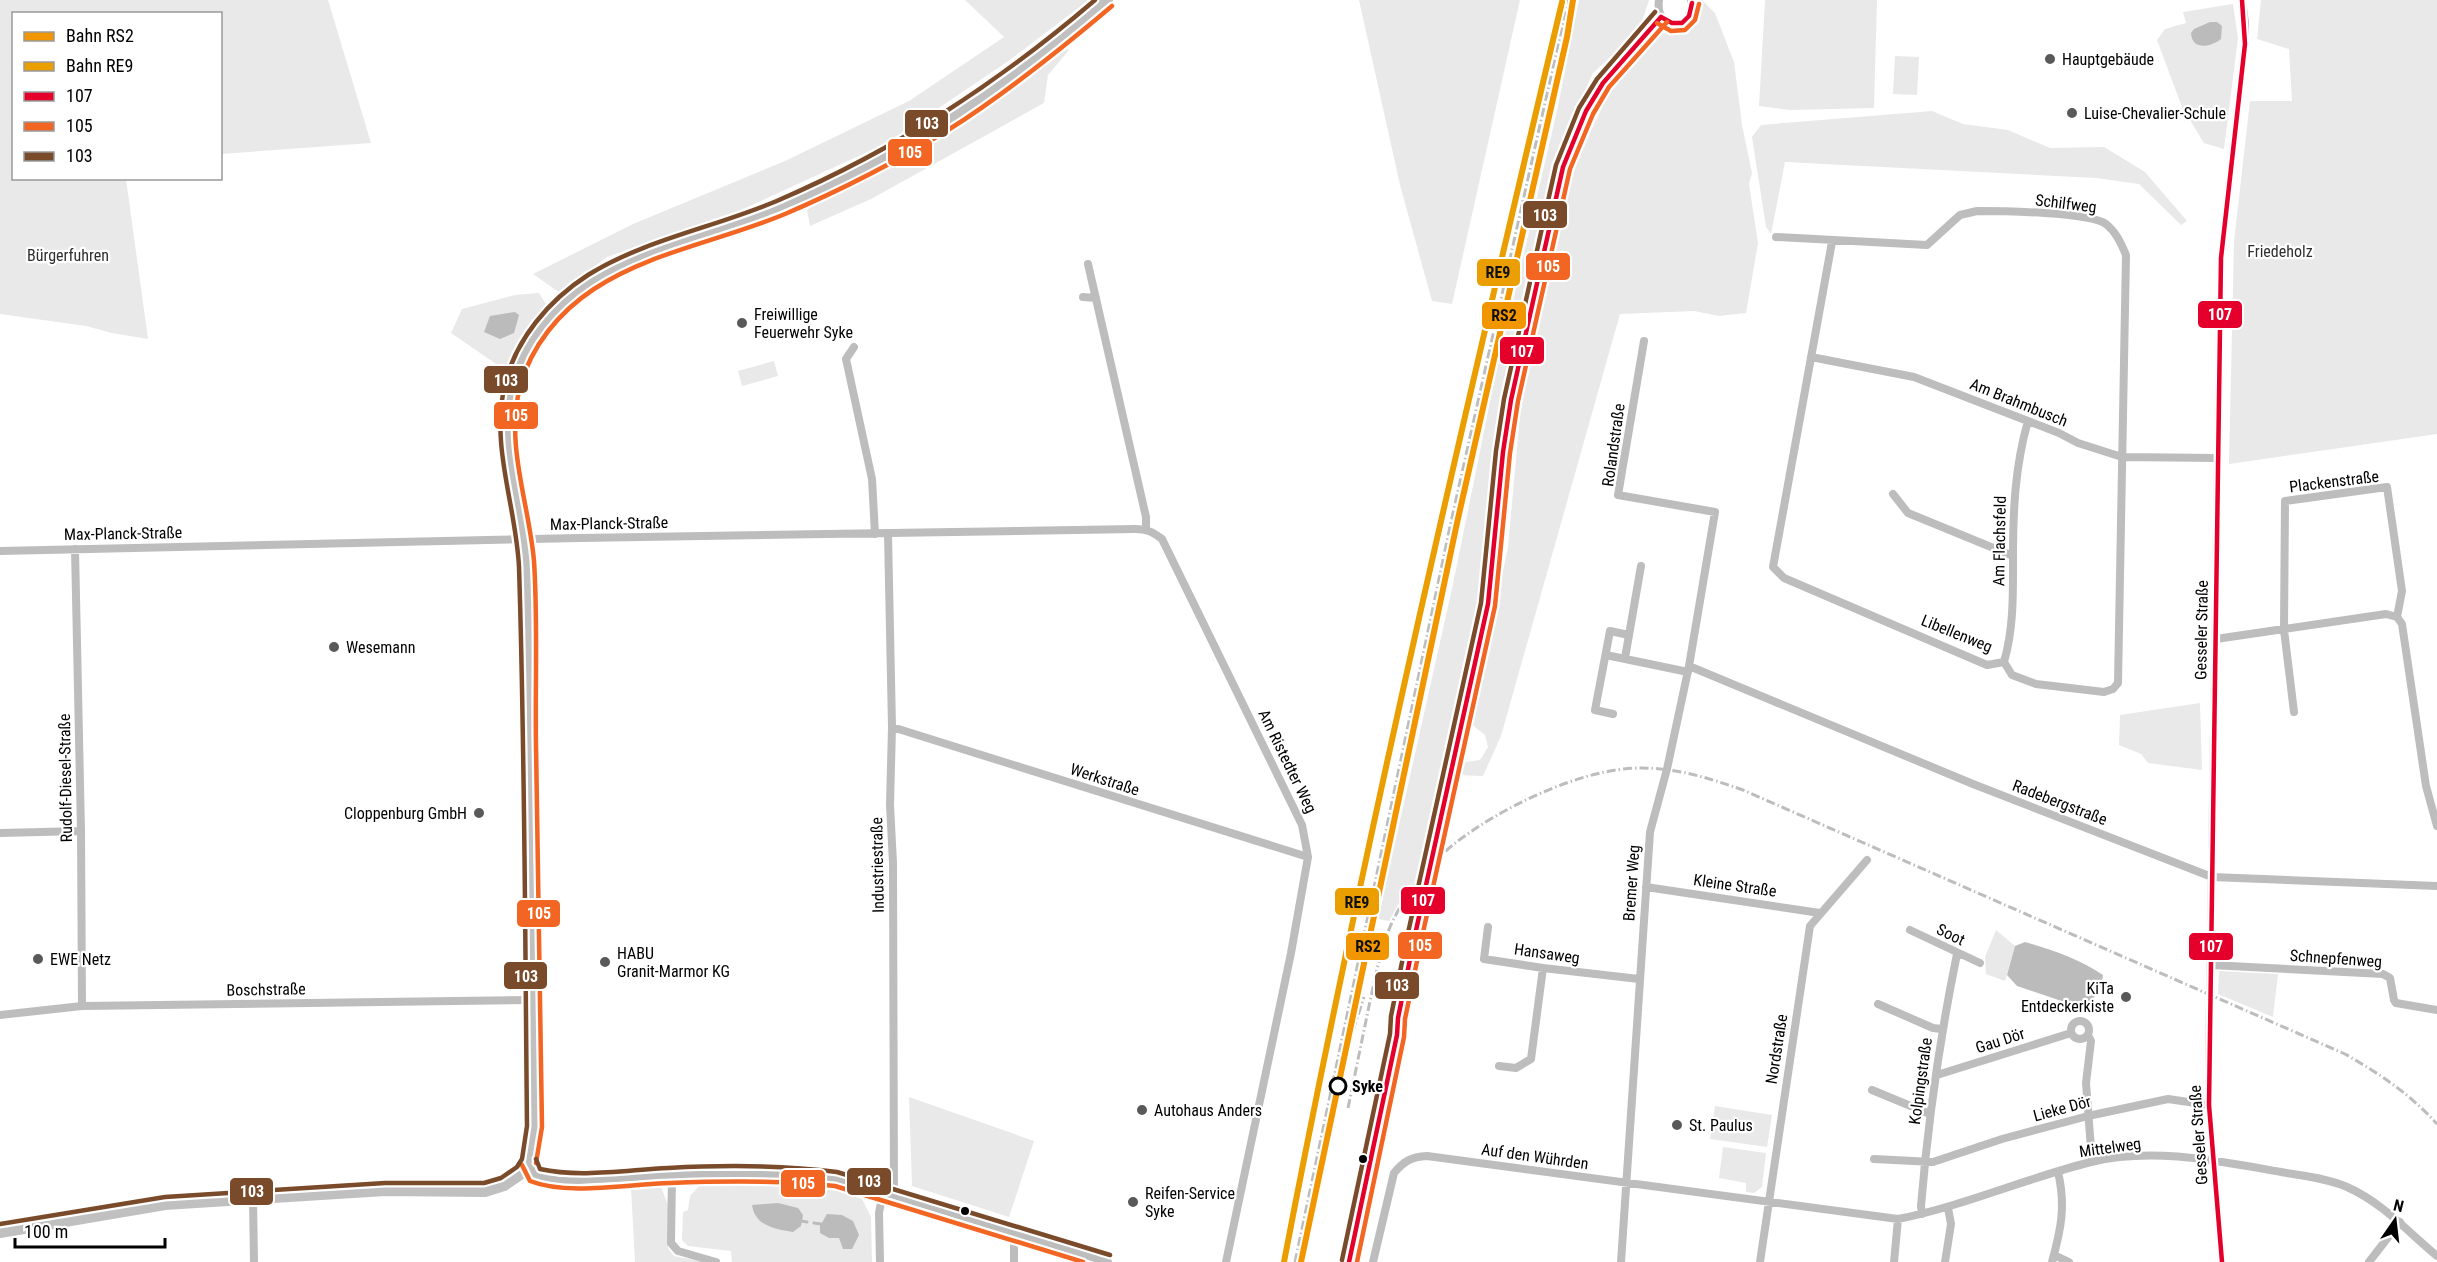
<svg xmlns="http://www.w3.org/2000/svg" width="2437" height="1262" font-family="'Roboto Condensed',sans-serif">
	<rect width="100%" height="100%" fill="#fff"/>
	<path fill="#e9e9e9" d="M 0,0 L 328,0 L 371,143 L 221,154 L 220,14 L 14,14 L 14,178 L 126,179 L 148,339 L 112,333 L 86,326 L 0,314 Z
		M 965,0 L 1089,0 L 1007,62 L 887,143 L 737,212 L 607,257 L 560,293 L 533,274 L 633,224 L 785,161 L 909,101 L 1004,37 Z
		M 1359,0 L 1520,0 L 1452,304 L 1432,301 L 1400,185 Z
		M 1579,0 L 1649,0 L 1642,22 L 1616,52 L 1593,73 L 1560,145 L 1506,396 L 1467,678 L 1456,728 L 1450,727 L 1422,855 L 1430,857 L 1431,862 L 1404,894 L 1389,921 L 1378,919 L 1453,584 L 1492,392 L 1558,106 Z
		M 1702,0 L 1715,13 L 1734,62 L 1742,125 L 1752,173 L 1749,184 L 1758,243 L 1746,313 L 1719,316 L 1694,311 L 1620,314 L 1501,736 L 1483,776 L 1456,775 L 1459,763 L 1480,760 L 1488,747 L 1485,735 L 1471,724 L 1508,547 L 1520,415 L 1556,216 L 1580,153 L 1615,81 L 1636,53 L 1657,35 L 1683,29 L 1694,23 Z
		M 1765,0 L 1877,0 L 1874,108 L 1790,110 L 1759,106 Z
		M 2261,0 L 2437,0 L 2437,434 L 2229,464 L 2234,241 L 2250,101 L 2292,101 L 2289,49 L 2257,39 Z
		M 2233,4 L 2238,38 L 2224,149 L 2204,143 L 2182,107 L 2157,40 L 2165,29 L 2186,23 L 2183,12 Z
		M 1064,45 L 1069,50 L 1048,75 L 1044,103 L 871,199 L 810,226 L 807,210 L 835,189 L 951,127 Z
		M 1895,56 L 1919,57 L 1917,95 L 1893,94 Z
		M 1932,111 L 1963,124 L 2008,130 L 2050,148 L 2104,147 L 2145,172 L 2187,221 L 2181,225 L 2139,184 L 2096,178 L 1785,162 L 1771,234 L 1766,227 L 1752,137 L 1761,125 Z
		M 539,293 L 546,304 L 505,370 L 451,333 L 462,309 L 515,295 Z
		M 774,361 L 778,376 L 742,386 L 738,371 Z
		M 2200,703 L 2202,770 L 2148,763 L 2141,754 L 2119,745 L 2120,715 Z
		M 1996,930 L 2015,946 L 2005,981 L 1986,974 L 1985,957 Z
		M 2219,971 L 2278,974 L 2273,1017 L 2218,994 Z
		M 909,1097 L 1034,1141 L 1009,1217 L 912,1186 Z
		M 1715,1106 L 1772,1115 L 1767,1147 L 1710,1139 Z
		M 1723,1147 L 1766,1153 L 1762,1187 L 1754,1193 L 1746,1192 L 1746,1183 L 1719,1178 Z
		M 699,1186 L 817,1186 L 861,1197 L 871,1217 L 872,1262 L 732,1262 L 731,1251 L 688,1246 L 682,1240 L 683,1212 L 688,1210 L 690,1196 Z
		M 661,1187 L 668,1205 L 668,1248 L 674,1256 L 704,1262 L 635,1262 L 631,1188 Z"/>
	<path fill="#bbb" d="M 2210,22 L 2217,22 L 2222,26 L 2221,39 C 2211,47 2192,51 2191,33 L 2194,29 Z
		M 515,312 L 519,315 L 514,333 L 500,339 L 484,332 L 490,316 Z
		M 2025,942 C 2053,950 2079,959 2103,975 L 2101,988 L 2085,1009 L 2017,986 L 2007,975 L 2015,946 Z
		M 778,1203 L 798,1208 L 803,1215 L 801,1226 L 793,1232 C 775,1229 755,1226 752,1205 Z
		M 827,1214 L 842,1215 L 853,1221 L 859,1235 L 852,1249 L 843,1249 L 839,1238 L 829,1238 L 820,1233 L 820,1226 Z"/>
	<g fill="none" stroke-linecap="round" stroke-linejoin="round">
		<path stroke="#bbb" stroke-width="3" d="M 801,1221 L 807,1222
			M 814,1223 L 821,1224"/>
		<path stroke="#bdbdbd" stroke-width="8" d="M 1659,0 C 1654,34 1699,30 1691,0
			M 1776,237 L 1927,245 L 1960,215 L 1977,211 C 2001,211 2090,212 2106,224 C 2116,232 2121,243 2126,255 L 2118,683 L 2113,689 L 2104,692 L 2036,684 L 2012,675 L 2004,662 L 1987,665 L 1784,578 L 1773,567 L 1832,242
			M 1088,264 L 1146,517 L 1146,529
			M 1083,297 L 1096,298
			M 854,347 L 846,359 L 872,479 L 875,534
			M 1811,357 L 1914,377 L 2059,433 L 2078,443 L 2122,457 L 2217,458
			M 1893,494 L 1908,513 L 2013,556
			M 888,534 L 892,727 L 890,805 L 893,863 L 894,1195
			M 75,549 L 81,831 L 82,1006
			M 0,551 L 580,538 L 1135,529 C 1147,529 1153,532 1162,539 L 1302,825 L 1308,857 L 1291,953 L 1226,1262
			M 2216,639 L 2386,614 L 2397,617 L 2402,624 L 2426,786 L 2437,826
			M 1606,655 L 1688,672
			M 1625,658 L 1641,566
			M 2004,662 C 2014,627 2013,593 2013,557 C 2013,511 2015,466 2028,421
			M 1689,666 L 1973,784 L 2212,877 L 2437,886
			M 2294,712 L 2284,630 L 2285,501 L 2387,487 L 2402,591 L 2397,617
			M 1613,714 L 1595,710 L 1610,631 L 1629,635
			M 892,727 L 1308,857
			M 0,833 L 81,831
			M 1646,887 L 1820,913
			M 1488,927 L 1484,959 L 1543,968 L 1639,979
			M 1910,930 L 1980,963
			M 2211,965 L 2383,974 L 2390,978 L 2394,1000 L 2396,1003 L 2437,1010
			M 1878,1004 L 1933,1028 L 1942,1029
			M 0,1015 L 82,1006 L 533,1000
			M2071 1030a9 9 0 1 1 18 0a9 9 0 1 1-18 0Z
			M 2088,1035 L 2091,1041 L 2086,1083 L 2092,1162
			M 1499,1066 L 1516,1068 L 1531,1059 L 1543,968
			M 1937,1075 L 2071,1033
			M 1872,1090 L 1930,1114
			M 1874,1159 L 1933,1162 L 2002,1139 L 2088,1116 L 2168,1099 L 2209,1105
			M 529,1162 L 534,1175 L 559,1181 L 672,1175 L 803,1175 L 836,1179 L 894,1195 L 1108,1262
			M 672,1175 L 671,1243 L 678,1251 L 716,1262
			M 253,1199 L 254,1262
			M 1922,1214 L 1921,1206 C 1928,1121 1940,1037 1957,954
			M 2054,1255 L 2069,1262
			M 880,1262 L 879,1213 L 883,1192
			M 1014,1262 L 1014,1246 L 1017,1234
			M 1349,1262 L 1397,1035 L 1398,1018 L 1415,935 L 1488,604 L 1503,452 L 1511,400 L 1563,167 L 1586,111 L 1603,83 L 1661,17
			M 1373,1262 L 1394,1173 C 1404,1161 1411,1157 1427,1156 L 1898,1219 C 1964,1206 2026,1178 2091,1162 C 2153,1147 2218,1161 2281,1172 C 2302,1176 2327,1178 2347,1187 C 2383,1203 2407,1231 2437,1256
			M 1621,1262 L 1650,832 L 1667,769 L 1689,666 L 1715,512 L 1618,495 L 1644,341
			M 1760,1262 L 1810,926 L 1867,860
			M 1894,1262 L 1898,1219
			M 1945,1262 L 1951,1224 L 1948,1208
			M 2052,1262 C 2061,1229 2066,1206 2058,1172
			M 2222,1262 L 2209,1105 L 2209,1067 L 2221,258 L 2245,44 L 2245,22 L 2242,0
			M 2369,1262 L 2400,1222"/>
		<path stroke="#c0c0c0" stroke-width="12" d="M 0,1232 L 165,1204 L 385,1190 L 485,1191 L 504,1185 L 523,1172 L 529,1162 L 535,1127 L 526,561 C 519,494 492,427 521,361 C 565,263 668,252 757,217 C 818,193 884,159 940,126 C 957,116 972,103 988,92 C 1029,63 1069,33 1107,0"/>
		<path stroke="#bdbdbd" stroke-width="3" stroke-dasharray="9 3 1.5 3" stroke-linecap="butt" d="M 1348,1046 L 1364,997
			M 1348,1108 C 1355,1074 1362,1040 1369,1006 C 1375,979 1380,951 1390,927 C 1404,895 1427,866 1454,844 C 1500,808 1581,768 1641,768 C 1677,768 1709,778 1743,790 L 2345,1054 C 2380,1074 2410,1094 2437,1124
			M 1295,1262 L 1451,522 L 1568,0"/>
		<defs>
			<path id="bus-1" d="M 1661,17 L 1672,23 L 1682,23 L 1689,16 L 1692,3
				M 1349,1262 L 1397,1035 L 1398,1018 L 1415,935 L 1488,604 L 1503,452 L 1511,400 L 1563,167 L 1586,111 L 1603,83 L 1661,17
				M 2222,1262 L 2209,1105 L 2221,258 L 2245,44 L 2242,0"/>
			<path id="bus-2" d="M 1657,23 L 1671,31 L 1685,30 L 1695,20 L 1699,4
				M 536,1163 L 542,1127 C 540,1000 538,872 536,745 C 535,684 538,622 534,561 C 529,503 505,445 520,387 C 531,346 559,312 594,289 C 650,252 723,240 785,214 C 841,190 896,162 948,130 C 1004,95 1061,49 1112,6
				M 522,1165 L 530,1181 C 568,1196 628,1184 670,1183 C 724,1181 781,1180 835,1186 L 1083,1262
				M 1357,1262 L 1404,1037 L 1405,1019 L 1422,937 L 1495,606 L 1510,453 L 1518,401 L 1570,169 L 1593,114 L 1609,87 L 1667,22"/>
			<path id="bus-3" d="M 536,1159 L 540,1169 C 580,1178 626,1170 668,1168 C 723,1165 782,1165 837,1172 L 1110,1255
				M 0,1224 L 165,1197 L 385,1183 L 484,1183 L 501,1178 L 517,1167 L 522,1159 L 527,1126 C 525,940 525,753 519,567 C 516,505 490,446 505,384 C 516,339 549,300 588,275 C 646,239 717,227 779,200 C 897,149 998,83 1095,0
				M 1342,1260 L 1390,1034 L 1391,1016 L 1408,933 L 1481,603 L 1496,451 L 1504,399 L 1556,165 L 1579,108 L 1597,79 L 1655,12"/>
		</defs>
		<use href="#bus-1" stroke="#fff" stroke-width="9"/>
		<use href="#bus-2" stroke="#fff" stroke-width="9"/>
		<use href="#bus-3" stroke="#fff" stroke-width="9"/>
		<use href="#bus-1" stroke="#e4002b" stroke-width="4.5"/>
		<use href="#bus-2" stroke="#f26522" stroke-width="4.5"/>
		<use href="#bus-3" stroke="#7a4b2a" stroke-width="4.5"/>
		<defs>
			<path id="rail-1" d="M 1301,1262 L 1457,523 L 1567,37 L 1573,0"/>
			<path id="rail-2" d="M 1284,1262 C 1365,839 1463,421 1562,2"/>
		</defs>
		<use href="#rail-1" stroke="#fff" stroke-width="10"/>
		<use href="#rail-2" stroke="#fff" stroke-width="10"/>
		<use href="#rail-1" stroke="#f29600" stroke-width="6"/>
		<use href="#rail-2" stroke="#eb9e00" stroke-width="6"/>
	</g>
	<g fill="#595959" stroke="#fff" stroke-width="2">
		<circle cx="2050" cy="59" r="6"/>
		<circle cx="2072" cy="113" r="6"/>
		<circle cx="742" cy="323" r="6"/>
		<circle cx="334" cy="647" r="6"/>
		<circle cx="479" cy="813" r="6"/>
		<circle cx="38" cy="959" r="6"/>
		<circle cx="605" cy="962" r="6"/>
		<circle cx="2126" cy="997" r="6"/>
		<circle cx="1142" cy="1110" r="6"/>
		<circle cx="1677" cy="1125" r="6"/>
		<circle cx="1133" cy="1202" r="6"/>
	</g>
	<circle fill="#fff" stroke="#000" stroke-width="3" cx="1338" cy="1086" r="8"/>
	<g fill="#000" stroke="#fff" stroke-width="2">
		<circle cx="1363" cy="1159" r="5"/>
		<circle cx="965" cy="1211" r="5"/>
	</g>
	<g text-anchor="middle" stroke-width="4.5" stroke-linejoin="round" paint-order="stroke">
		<g font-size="16" fill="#000" stroke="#fff" text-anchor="start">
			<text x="2062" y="65">Hauptgebäude</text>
			<text x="2084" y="119">Luise-Chevalier-Schule</text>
			<text x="754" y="320">Freiwillige<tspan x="754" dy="18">Feuerwehr Syke</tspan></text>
			<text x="346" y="653">Wesemann</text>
			<text x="467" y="819" text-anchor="end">Cloppenburg GmbH</text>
			<text x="617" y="959">HABU<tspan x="617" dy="18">Granit-Marmor KG</tspan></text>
			<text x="50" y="965">EWE Netz</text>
			<text x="2114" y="994" text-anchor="end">KiTa<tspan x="2114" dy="18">Entdeckerkiste</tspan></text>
			<text x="1154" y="1116">Autohaus Anders</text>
			<text x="1689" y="1131">St. Paulus</text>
			<text x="1145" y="1199">Reifen-Service<tspan x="1145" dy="18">Syke</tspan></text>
		</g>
		<g font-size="16" fill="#000" stroke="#fff">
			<text transform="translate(2066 203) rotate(7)" y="6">Schilfweg</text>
			<text transform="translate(2019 402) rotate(22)" y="6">Am Brahmbusch</text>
			<text transform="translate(1613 445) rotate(-82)" y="6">Rolandstraße</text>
			<text transform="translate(2334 481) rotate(-7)" y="6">Plackenstraße</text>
			<text transform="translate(609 523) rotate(-1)" y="6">Max-Planck-Straße</text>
			<text transform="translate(123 533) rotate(-1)" y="6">Max-Planck-Straße</text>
			<text transform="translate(1999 541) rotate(-89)" y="6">Am Flachsfeld</text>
			<text transform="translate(2201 630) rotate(-89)" y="6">Gesseler Straße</text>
			<text transform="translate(1957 633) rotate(22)" y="6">Libellenweg</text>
			<text transform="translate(1288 761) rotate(64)" y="6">Am Ristedter Weg</text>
			<text transform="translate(65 778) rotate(-91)" y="6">Rudolf-Diesel-Straße</text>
			<text transform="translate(1105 779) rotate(18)" y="6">Werkstraße</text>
			<text transform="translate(2060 802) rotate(21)" y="6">Radebergstraße</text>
			<text transform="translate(877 865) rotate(-91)" y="6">Industriestraße</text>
			<text transform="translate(1631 883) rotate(-86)" y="6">Bremer Weg</text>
			<text transform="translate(1735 885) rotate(8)" y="6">Kleine Straße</text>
			<text transform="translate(1951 934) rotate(26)" y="6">Soot</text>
			<text transform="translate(1547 953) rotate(8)" y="6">Hansaweg</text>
			<text transform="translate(2336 958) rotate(4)" y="6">Schnepfenweg</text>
			<text transform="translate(266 989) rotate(-1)" y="6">Boschstraße</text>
			<text transform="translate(2000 1040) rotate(-18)" y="6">Gau Dör</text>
			<text transform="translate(1776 1049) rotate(-81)" y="6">Nordstraße</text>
			<text transform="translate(1920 1081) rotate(-82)" y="6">Kolpingstraße</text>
			<text transform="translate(2062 1108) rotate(-15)" y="6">Lieke Dör</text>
			<text transform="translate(2198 1135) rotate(-94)" y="6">Gesseler Straße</text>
			<text transform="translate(2110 1147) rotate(-8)" y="6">Mittelweg</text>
			<text transform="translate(1535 1156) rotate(8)" y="6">Auf den Wührden</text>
		</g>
		<g font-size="16" fill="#2e2e2e" stroke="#fff">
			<text x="2280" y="257">Friedeholz</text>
			<text x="68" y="261">Bürgerfuhren</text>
		</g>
		<g font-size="16" font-weight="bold" fill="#000" stroke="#fff" text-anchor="start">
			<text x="1352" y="1092">Syke</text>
		</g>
	</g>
	<g stroke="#fff" stroke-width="2">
		<rect x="904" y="109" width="45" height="29" rx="6" fill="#7a4b2a"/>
		<rect x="887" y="138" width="46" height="29" rx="6" fill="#f26522"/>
		<rect x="1522" y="200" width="46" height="29" rx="6" fill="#7a4b2a"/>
		<rect x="1525" y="252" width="46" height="29" rx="6" fill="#f26522"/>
		<rect x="1476" y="258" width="45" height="29" rx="6" fill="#eb9e00"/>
		<rect x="2197" y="300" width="46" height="29" rx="6" fill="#e4002b"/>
		<rect x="1481" y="301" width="46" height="29" rx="6" fill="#f29600"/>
		<rect x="1499" y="336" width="46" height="29" rx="6" fill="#e4002b"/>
		<rect x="483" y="365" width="46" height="29" rx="6" fill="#7a4b2a"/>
		<rect x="493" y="401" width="46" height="29" rx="6" fill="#f26522"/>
		<rect x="1400" y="886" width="46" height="29" rx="6" fill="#e4002b"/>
		<rect x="1334" y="887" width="46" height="29" rx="6" fill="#eb9e00"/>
		<rect x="516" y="899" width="45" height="29" rx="6" fill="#f26522"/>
		<rect x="1397" y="931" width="46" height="29" rx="6" fill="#f26522"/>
		<rect x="1345" y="932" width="45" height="29" rx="6" fill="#f29600"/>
		<rect x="2188" y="932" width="46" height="29" rx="6" fill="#e4002b"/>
		<rect x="503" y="961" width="45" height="29" rx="6" fill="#7a4b2a"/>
		<rect x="1374" y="971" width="46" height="29" rx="6" fill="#7a4b2a"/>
		<rect x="846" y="1167" width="46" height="29" rx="6" fill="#7a4b2a"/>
		<rect x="780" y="1169" width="46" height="29" rx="6" fill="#f26522"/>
		<rect x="229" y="1177" width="45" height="29" rx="6" fill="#7a4b2a"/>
	</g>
	<g font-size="16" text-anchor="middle" font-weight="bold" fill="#fff">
		<text x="927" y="129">103</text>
		<text x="910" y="158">105</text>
		<text x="1545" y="221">103</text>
		<text x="1548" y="272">105</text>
		<text x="2220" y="320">107</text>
		<text x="1522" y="357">107</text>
		<text x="506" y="386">103</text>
		<text x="516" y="421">105</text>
		<text x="1423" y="906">107</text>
		<text x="539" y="919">105</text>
		<text x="1420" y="951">105</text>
		<text x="2211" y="952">107</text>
		<text x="526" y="982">103</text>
		<text x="1397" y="991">103</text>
		<text x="869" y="1187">103</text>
		<text x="803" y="1189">105</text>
		<text x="252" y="1197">103</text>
	</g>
	<g font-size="16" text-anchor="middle" font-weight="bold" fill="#111">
		<text x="1498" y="278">RE9</text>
		<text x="1504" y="321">RS2</text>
		<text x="1357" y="908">RE9</text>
		<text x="1368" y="952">RS2</text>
	</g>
	<rect x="12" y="12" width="210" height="168" fill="#ffffff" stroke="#999999" stroke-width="1.5"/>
	<rect x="24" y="32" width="30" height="9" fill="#f29600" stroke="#999999" stroke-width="1.5"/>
	<text x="66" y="42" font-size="18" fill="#000000">Bahn RS2</text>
	<rect x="24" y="62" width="30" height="9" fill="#eb9e00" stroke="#999999" stroke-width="1.5"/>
	<text x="66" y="72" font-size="18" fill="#000000">Bahn RE9</text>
	<rect x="24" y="92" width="30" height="9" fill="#e4002b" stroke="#999999" stroke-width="1.5"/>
	<text x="66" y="102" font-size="18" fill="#000000">107</text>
	<rect x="24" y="122" width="30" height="9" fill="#f26522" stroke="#999999" stroke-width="1.5"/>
	<text x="66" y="132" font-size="18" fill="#000000">105</text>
	<rect x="24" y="152" width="30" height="9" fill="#7a4b2a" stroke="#999999" stroke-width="1.5"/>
	<text x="66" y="162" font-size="18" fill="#000000">103</text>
	<g transform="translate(2395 1220) rotate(14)" stroke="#ffffff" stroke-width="4.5" paint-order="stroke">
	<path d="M0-4.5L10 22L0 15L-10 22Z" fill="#000000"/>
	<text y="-9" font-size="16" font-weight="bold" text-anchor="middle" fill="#000000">N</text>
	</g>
	<path d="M15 1238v9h150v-9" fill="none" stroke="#000000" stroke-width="3"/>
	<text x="24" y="1238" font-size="18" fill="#000000" stroke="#ffffff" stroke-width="4.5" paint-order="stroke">100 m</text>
</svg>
